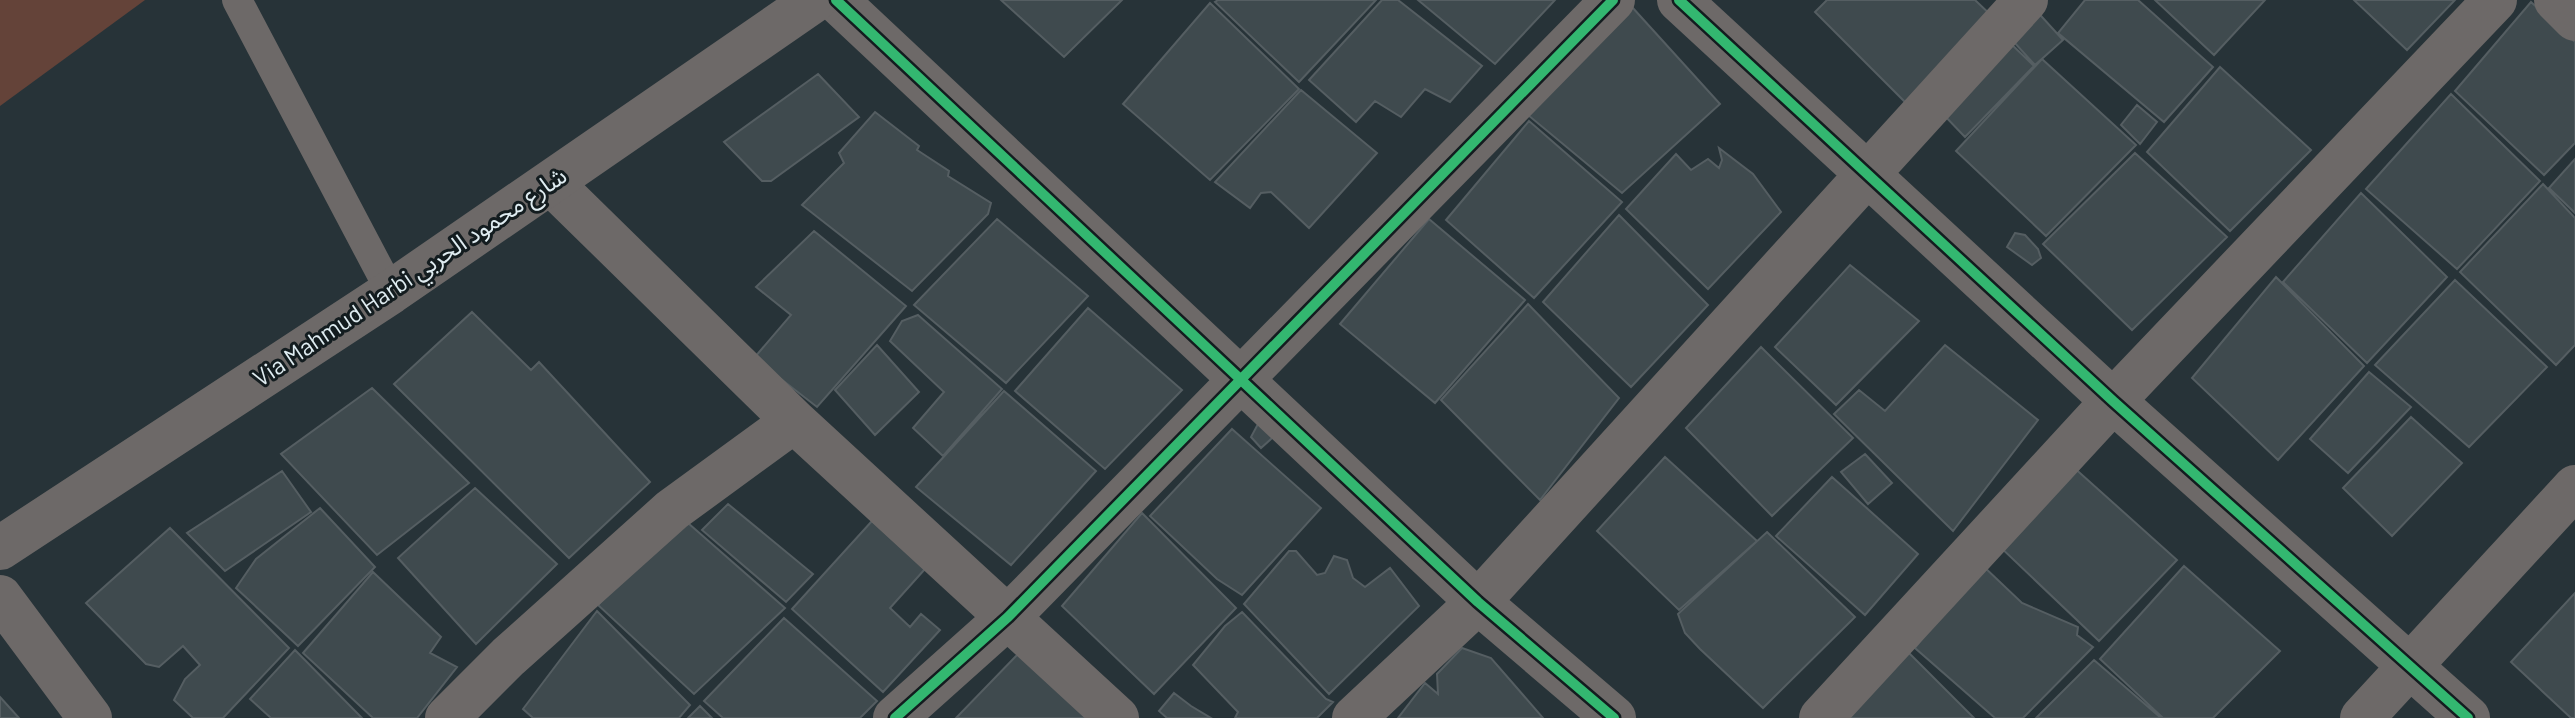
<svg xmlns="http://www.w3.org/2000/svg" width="2575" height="718" font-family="Barlow,'Noto Sans Arabic',sans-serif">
	<rect width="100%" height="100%" fill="#273338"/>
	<path fill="#644339" d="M 0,0 L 145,0 L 0,106 Z"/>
	<path fill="#3f4a4e" stroke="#555e62" stroke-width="2" d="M 1001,0 L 1122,0 L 1064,57 Z
		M 1218,0 L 1376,0 L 1299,82 L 1215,2 Z
		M 1382,0 L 1398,0 L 1482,66 L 1450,102 L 1425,89 L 1401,117 L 1375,101 L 1356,122 L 1309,80 Z
		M 1418,0 L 1555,0 L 1495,64 Z
		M 1827,0 L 1975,0 L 1995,19 L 1908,105 L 1815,12 Z
		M 2085,0 L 2138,0 L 2213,67 L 2164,122 L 2058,33 Z
		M 2155,0 L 2265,0 L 2214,55 Z
		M 2354,0 L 2455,0 L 2407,50 Z
		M 2531,2 L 2575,42 L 2575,143 L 2544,175 L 2455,91 Z
		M 1210,3 L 1299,89 L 1210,180 L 1123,104 Z
		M 2032,6 L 2063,40 L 2035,65 L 2003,30 Z
		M 1632,7 L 1720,104 L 1622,193 L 1528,115 Z
		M 2007,40 L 2034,66 L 1965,137 L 1940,111 Z
		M 2042,59 L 2136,145 L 2046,236 L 1956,151 Z
		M 2220,67 L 2311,150 L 2230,231 L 2147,152 Z
		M 818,74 L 859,117 L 771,181 L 762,181 L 724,142 Z
		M 1301,90 L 1377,153 L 1309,228 L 1271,192 L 1261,193 L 1250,208 L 1215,182 Z
		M 2451,94 L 2540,181 L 2457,269 L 2366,189 Z
		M 2137,105 L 2157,122 L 2140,144 L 2121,125 Z
		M 875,112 L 919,146 L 917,150 L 949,171 L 948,176 L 991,203 L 988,214 L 912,291 L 802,205 L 844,163 L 839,153 Z
		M 1529,121 L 1622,202 L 1534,298 L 1446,220 Z
		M 1719,148 L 1753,174 L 1781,212 L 1708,289 L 1626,209 L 1676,154 L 1691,170 L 1708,159 L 1719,168 L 1722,160 Z
		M 2135,153 L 2227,237 L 2132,330 L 2043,244 Z
		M 2575,159 L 2575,213 L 2549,188 Z
		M 2543,184 L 2575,218 L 2575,345 L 2556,365 L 2460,272 Z
		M 2361,193 L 2447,277 L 2367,363 L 2283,282 Z
		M 1619,215 L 1708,305 L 1631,387 L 1543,302 Z
		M 997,219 L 1088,296 L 1006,383 L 914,305 Z
		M 1429,219 L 1525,300 L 1435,403 L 1340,324 Z
		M 814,231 L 906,306 L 817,407 L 754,358 L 791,315 L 756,287 Z
		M 2015,233 L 2025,235 L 2038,249 L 2041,258 L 2032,265 L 2007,247 Z
		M 1850,265 L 1919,321 L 1836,405 L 1775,347 Z
		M 2276,277 L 2364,366 L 2278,460 L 2192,378 Z
		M 2455,280 L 2547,367 L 2469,447 L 2375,365 Z
		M 1528,304 L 1619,398 L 1540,500 L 1441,400 Z
		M 1088,308 L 1182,390 L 1105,469 L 1015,391 Z
		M 472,312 L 531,370 L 539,362 L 650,482 L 569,558 L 394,384 Z
		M 918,315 L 1002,389 L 943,456 L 913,428 L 944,392 L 890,341 L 902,321 Z
		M 877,345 L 919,392 L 875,435 L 835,390 Z
		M 1945,345 L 2038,420 L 1953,531 L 1834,414 L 1859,390 L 1885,411 Z
		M 1761,347 L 1853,438 L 1772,516 L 1686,428 Z
		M 2369,372 L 2411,407 L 2348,473 L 2310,439 Z
		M 372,388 L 469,483 L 377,555 L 281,454 Z
		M 1004,391 L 1096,471 L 1011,565 L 916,487 Z
		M 1266,409 L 1281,430 L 1261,448 L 1251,437 Z
		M 2411,417 L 2462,463 L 2392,536 L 2343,488 Z
		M 1232,429 L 1321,508 L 1242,595 L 1217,579 L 1150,516 Z
		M 1865,454 L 1892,483 L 1868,504 L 1841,472 Z
		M 1665,457 L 1757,541 L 1679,610 L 1597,531 Z
		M 2071,465 L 2177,560 L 2099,641 L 1996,543 Z
		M 282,471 L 311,512 L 225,571 L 187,533 Z
		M 1832,477 L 1918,554 L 1865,615 L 1776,536 Z
		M 475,488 L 557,564 L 476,644 L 398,558 Z
		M 728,504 L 813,574 L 786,602 L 702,530 Z
		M 320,508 L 375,567 L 298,646 L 236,588 L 256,559 Z
		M 1142,513 L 1236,608 L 1154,694 L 1062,606 Z
		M 680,516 L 785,608 L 694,694 L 598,605 Z
		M 872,521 L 925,569 L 890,608 L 910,627 L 921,614 L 940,630 L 883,692 L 792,609 Z
		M 170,528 L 289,648 L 223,718 L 193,718 L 174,700 L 185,679 L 200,665 L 183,646 L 159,667 L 146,664 L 86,603 Z
		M 1767,532 L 1855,617 L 1763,708 L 1700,649 L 1685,633 L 1678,614 Z
		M 1289,551 L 1296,551 L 1317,575 L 1325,573 L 1334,556 L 1347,560 L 1353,578 L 1365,587 L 1390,568 L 1419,606 L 1329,694 L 1244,604 Z
		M 1981,564 L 2022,603 L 2078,627 L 2077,635 L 2093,647 L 2023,718 L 1995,718 L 1915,648 Z
		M 2184,566 L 2280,651 L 2213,718 L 2163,718 L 2100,659 Z
		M 373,572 L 441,637 L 430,653 L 457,667 L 417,718 L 373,718 L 303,653 Z
		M 2575,593 L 2575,718 L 2571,718 L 2511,662 Z
		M 597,611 L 690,705 L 679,718 L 533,718 L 523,709 Z
		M 1242,612 L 1326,699 L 1333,702 L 1317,718 L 1235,718 L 1238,712 L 1193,665 L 1225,626 Z
		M 784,618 L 877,701 L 860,718 L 723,718 L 704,701 Z
		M 1462,648 L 1491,658 L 1543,718 L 1398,718 L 1425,683 L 1438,694 L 1437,674 Z
		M 295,650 L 362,718 L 271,718 L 250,699 Z
		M 1019,653 L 1089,718 L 956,718 Z
		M 1909,653 L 1974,718 L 1841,718 Z
		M 2094,660 L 2161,718 L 2036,718 Z
		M 1174,693 L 1191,706 L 1211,718 L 1167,718 L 1159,711 Z
		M 0,697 L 19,718 L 0,718 Z
		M 700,706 L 712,718 L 688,718 Z"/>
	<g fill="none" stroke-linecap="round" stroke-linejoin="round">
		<path stroke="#6d6968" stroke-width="30" d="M 237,0 L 391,292"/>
		<path stroke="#6d6968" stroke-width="44" d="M 836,0 L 1478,602 L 1614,718
			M 1679,0 L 2113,401 L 2468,718
			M 2556,0 L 2575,19
			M 551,183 L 794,421 L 1117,718
			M 0,597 L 90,718
			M 447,718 L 508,657 L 672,510 L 794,421
			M 895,718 L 1008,617 L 1613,0
			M 1354,718 L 1478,602 L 2026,0
			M 1821,718 L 2113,401 L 2495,0
			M 2362,718 L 2575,487"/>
		<path stroke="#6d6968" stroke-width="44" d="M 0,548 L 391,292 L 815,0"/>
		<defs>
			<path id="cycleway" d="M 836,0 L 1478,602 L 1614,718
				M 1679,0 L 2113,401 L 2468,718
				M 895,718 L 1008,617 L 1613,0"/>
		</defs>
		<use href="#cycleway" stroke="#131c1f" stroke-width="15"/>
		<use href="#cycleway" stroke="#33b770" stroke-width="10"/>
	</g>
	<g text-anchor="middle" stroke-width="6" stroke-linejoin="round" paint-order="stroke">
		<g font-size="24" fill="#dfecf1" stroke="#131c1f">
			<text transform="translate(410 277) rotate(-34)" y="8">Via Mahmud Harbi شارع محمود الحربي</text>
		</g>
	</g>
</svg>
